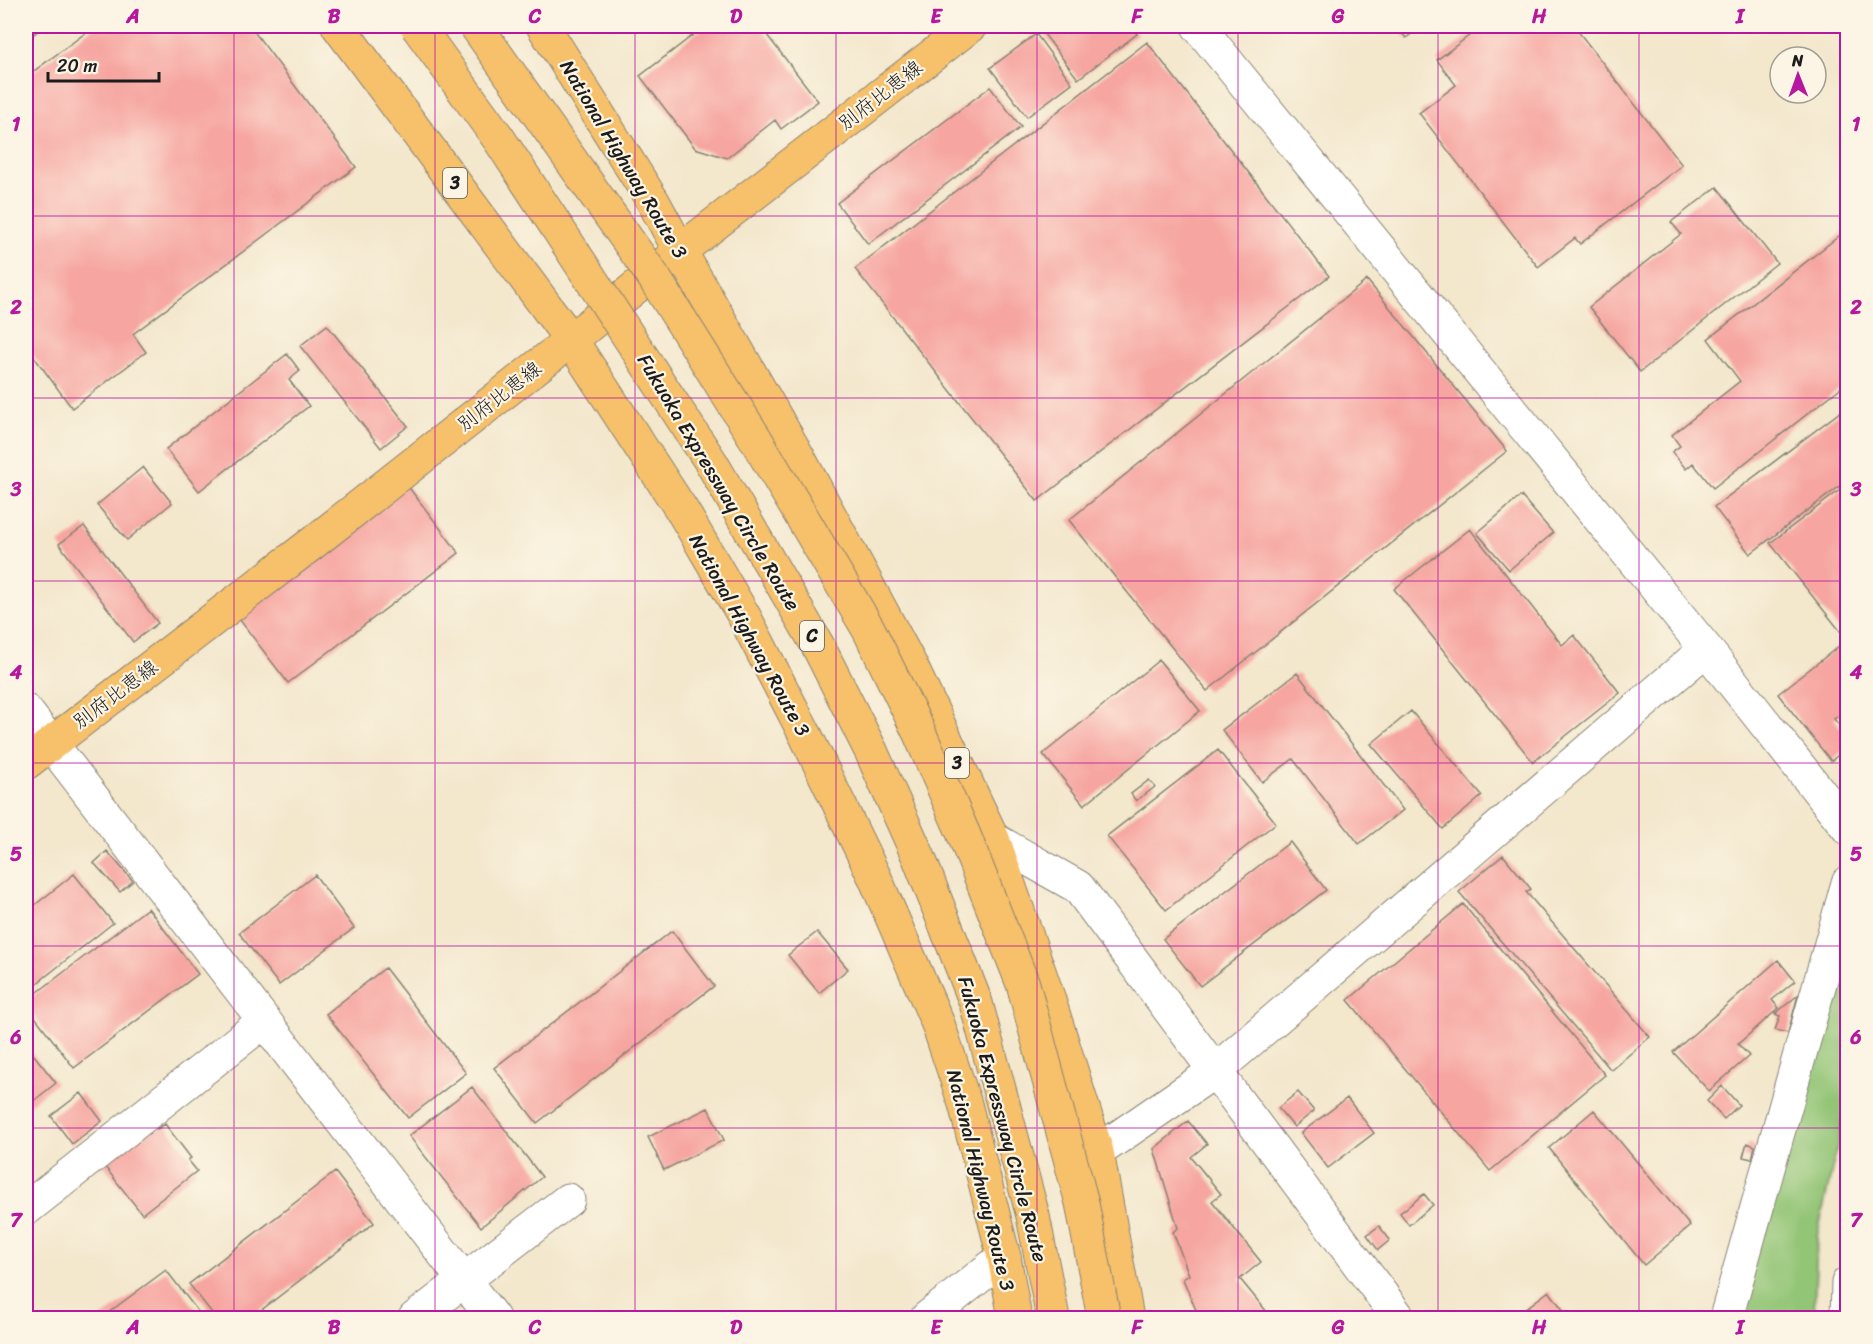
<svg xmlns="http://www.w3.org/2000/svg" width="1873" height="1344" font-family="Sriracha,'Klee One',sans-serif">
	<rect width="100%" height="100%" fill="#fcf5e5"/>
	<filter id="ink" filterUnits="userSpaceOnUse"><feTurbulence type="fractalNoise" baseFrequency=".0167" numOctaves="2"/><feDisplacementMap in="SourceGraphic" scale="12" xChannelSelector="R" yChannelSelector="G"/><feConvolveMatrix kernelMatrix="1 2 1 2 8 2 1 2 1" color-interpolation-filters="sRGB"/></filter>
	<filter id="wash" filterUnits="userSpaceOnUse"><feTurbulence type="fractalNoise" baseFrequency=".008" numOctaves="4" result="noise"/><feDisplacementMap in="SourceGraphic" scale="24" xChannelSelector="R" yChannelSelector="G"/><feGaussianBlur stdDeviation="1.35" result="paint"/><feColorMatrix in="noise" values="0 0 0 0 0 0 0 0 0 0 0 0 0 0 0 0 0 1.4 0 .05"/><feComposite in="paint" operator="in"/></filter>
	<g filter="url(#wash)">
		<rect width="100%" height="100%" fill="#f3e7cc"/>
		<path fill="#93c576" stroke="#587049" stroke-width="1.5" d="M 1847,910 L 1847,1102 L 1817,1237 L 1814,1318 L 1735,1318 Z"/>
		<g id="blocks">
			<path fill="#f6a5a0" d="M 26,26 L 43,26 L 26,41 Z
				M 95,26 L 250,26 L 356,167 L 133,334 L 146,352 L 72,408 L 26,346 L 26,77 Z
				M 705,26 L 760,26 L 818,101 L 781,129 L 775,120 L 727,158 L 695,148 L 640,76 Z
				M 1038,26 L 1131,26 L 1137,34 L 1078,79 Z
				M 1396,26 L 1422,26 L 1406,38 Z
				M 1482,26 L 1574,26 L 1682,165 L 1580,244 L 1575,238 L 1538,267 L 1419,113 L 1456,85 L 1437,60 Z
				M 1036,34 L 1072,83 L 1027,117 L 990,68 Z
				M 1147,42 L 1329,276 L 1037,501 L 855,269 Z
				M 990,87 L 1021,127 L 868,244 L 837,203 Z
				M 1717,187 L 1777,263 L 1640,372 L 1589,307 L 1681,234 L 1671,222 Z
				M 1848,229 L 1848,382 L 1713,488 L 1693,463 L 1686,469 L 1672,452 L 1680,446 L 1672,435 L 1740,381 L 1708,339 Z
				M 1367,280 L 1507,451 L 1207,691 L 1069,520 Z
				M 327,325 L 408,426 L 381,448 L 300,346 Z
				M 287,354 L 300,371 L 289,380 L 309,406 L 199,491 L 166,449 Z
				M 1848,406 L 1848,480 L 1750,554 L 1714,507 Z
				M 143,467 L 172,503 L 127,540 L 97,505 Z
				M 1848,484 L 1848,628 L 1841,632 L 1770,543 Z
				M 407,485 L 459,553 L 288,683 L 236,615 Z
				M 1521,496 L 1553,533 L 1509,570 L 1477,533 Z
				M 84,526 L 158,623 L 133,642 L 59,544 Z
				M 1470,529 L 1562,645 L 1574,635 L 1620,693 L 1533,762 L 1394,589 Z
				M 1848,639 L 1848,709 L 1834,719 L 1848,736 L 1848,747 L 1831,761 L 1778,694 Z
				M 1159,660 L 1200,711 L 1084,805 L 1043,754 Z
				M 1297,673 L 1403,810 L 1359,844 L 1293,759 L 1262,782 L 1222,730 Z
				M 1411,711 L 1482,796 L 1443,829 L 1371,744 Z
				M 1218,750 L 1276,823 L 1166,910 L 1107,836 Z
				M 1149,780 L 1155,787 L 1136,801 L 1131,794 Z
				M 1290,842 L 1326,890 L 1200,986 L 1163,939 Z
				M 107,851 L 133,881 L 120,892 L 94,863 Z
				M 1503,855 L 1531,889 L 1526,892 L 1650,1037 L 1611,1070 L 1459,892 Z
				M 74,874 L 113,923 L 26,992 L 26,912 Z
				M 315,875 L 354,928 L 279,985 L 239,933 Z
				M 1463,904 L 1605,1075 L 1490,1171 L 1348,1000 Z
				M 148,908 L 198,974 L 74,1068 L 26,1005 L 26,1001 Z
				M 672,931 L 714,986 L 537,1123 L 494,1068 Z
				M 817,932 L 848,969 L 819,993 L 788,955 Z
				M 1778,960 L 1795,981 L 1772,1000 L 1779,1008 L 1738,1044 L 1749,1056 L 1709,1091 L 1673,1052 Z
				M 385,968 L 466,1073 L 408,1118 L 326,1014 Z
				M 1798,995 L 1788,1033 L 1775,1030 L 1780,1016 L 1775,1014 Z
				M 26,1045 L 56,1083 L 26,1107 Z
				M 1722,1086 L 1739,1105 L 1724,1119 L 1707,1101 Z
				M 472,1087 L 542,1177 L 481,1227 L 409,1136 Z
				M 1298,1092 L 1314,1111 L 1294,1127 L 1278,1108 Z
				M 81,1093 L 102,1121 L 72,1144 L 51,1116 Z
				M 1347,1098 L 1374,1133 L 1328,1168 L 1301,1133 Z
				M 708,1108 L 724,1140 L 664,1170 L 648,1137 Z
				M 1594,1110 L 1690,1226 L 1644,1265 L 1549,1148 Z
				M 149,1119 L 157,1129 L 165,1124 L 191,1158 L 188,1160 L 197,1171 L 142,1214 L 98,1158 Z
				M 1188,1121 L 1207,1144 L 1191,1157 L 1221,1194 L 1212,1201 L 1261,1262 L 1240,1279 L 1272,1318 L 1194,1318 L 1198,1315 L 1183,1279 L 1189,1275 L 1173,1232 L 1178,1228 L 1154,1149 Z
				M 1747,1143 L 1755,1146 L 1752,1159 L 1743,1157 Z
				M 335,1172 L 374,1223 L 251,1318 L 216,1318 L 189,1284 Z
				M 1424,1194 L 1433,1205 L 1409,1225 L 1400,1213 Z
				M 1379,1226 L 1390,1240 L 1378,1250 L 1367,1235 Z
				M 166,1270 L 203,1318 L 101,1318 Z
				M 1549,1291 L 1569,1318 L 1513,1318 Z"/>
		</g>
	</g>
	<g filter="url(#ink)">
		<use href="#blocks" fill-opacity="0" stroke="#888274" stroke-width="1.5"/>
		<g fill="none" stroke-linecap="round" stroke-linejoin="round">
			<defs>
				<path id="minor" d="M 1198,26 L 1706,649 L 1848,828
					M 26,711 L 493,1318
					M 993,839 L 1078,887 L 1399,1318
					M 1097,1152 L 1215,1071 L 1706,649
					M 26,1209 L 263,1022
					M 415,1318 L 568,1200
					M 927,1318 L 1004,1257
					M 1726,1318 L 1848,883
					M 1847,1318 L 1848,1283"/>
				<path id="major" d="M 26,763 L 314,542 L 571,340 L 680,251 L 970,26"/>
				<path id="highway" d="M 338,26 L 571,340 L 683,512 L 744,616 L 806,736 L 875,878 L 938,1024 L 965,1104 L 1004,1257 L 1015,1318
					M 543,26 L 654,203 L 680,251 L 800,460 L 910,664 L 993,839 L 1047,994 L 1097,1152 L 1127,1318"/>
			</defs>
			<use href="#minor" stroke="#888274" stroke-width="35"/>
			<use href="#major" stroke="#888274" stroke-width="35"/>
			<use href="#highway" stroke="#888274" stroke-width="35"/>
			<use href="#minor" stroke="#fff" stroke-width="33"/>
			<use href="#major" stroke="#f7c06b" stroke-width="33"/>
			<use href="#highway" stroke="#f7c06b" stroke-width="33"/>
			<defs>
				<path id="highway-bridge" d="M 417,26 L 499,139 L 711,462 L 818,646 L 871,751 L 919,858 L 976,1003 L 1033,1216 L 1053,1318
					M 476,26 L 653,276 L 755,438 L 869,630 L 919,732 L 964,835 L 1023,984 L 1082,1203 L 1104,1318"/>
			</defs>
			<use href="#highway-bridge" stroke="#888274" stroke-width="35" stroke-linecap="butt"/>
			<use href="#highway-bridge" stroke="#f7c06b" stroke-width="33"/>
		</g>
	</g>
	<path fill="none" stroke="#b5179e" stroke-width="1.5" stroke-opacity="0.55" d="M 234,26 L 234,1318M 435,26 L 435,1318M 635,26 L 635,1318M 836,26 L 836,1318M 1037,26 L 1037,1318M 1238,26 L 1238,1318M 1438,26 L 1438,1318M 1639,26 L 1639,1318M 26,216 L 1848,216M 26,398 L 1848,398M 26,581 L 1848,581M 26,763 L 1848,763M 26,946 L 1848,946M 26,1128 L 1848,1128"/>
	<g text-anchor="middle" stroke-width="4.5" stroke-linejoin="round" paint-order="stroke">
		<g fill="#fcf5e5" stroke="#5f5d58" stroke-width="1.5">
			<rect x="443" y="168" width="24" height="30" rx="4.5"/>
			<rect x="800" y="621" width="24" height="30" rx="4.5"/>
			<rect x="945" y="748" width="24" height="30" rx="4.5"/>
		</g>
		<g font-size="18" font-weight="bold" fill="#1c1c1c">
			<text x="455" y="189">3</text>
			<text x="812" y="642">C</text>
			<text x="957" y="769">3</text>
		</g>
		<g font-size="20" fill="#1c1c1c" stroke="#fcf5e5">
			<text transform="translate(880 95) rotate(-38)" y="7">別府比恵線</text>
			<text transform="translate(624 159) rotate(59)" y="7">National Highway Route 3</text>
			<text transform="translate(499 396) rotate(-38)" y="7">別府比恵線</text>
			<text transform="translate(719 482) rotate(59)" y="7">Fukuoka Expressway Circle Route</text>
			<text transform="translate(750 635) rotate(61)" y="7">National Highway Route 3</text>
			<text transform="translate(115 694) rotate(-37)" y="7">別府比恵線</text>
			<text transform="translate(1003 1119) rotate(75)" y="7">Fukuoka Expressway Circle Route</text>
			<text transform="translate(981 1180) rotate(76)" y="7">National Highway Route 3</text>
		</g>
	</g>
	<rect width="1873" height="1344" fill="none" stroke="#fcf5e5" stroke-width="66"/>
	<g transform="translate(1798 75) rotate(359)"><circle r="28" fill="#fcf5e5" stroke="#a29e95" stroke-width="1.5"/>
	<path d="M0-4.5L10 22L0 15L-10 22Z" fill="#b5179e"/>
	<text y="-9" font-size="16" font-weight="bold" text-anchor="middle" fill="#1c1c1c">N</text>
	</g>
	<path d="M48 72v9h111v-9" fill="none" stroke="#1c1c1c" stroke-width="3"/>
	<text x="57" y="72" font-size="18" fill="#1c1c1c" stroke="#fcf5e5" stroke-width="4.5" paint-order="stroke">20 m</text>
	<rect x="33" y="33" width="1807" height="1278" fill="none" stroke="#b5179e" stroke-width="2"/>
	<g font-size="20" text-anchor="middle" font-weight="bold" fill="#b5179e">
		<text x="133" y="23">A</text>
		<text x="334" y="23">B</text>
		<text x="535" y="23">C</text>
		<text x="736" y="23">D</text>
		<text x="936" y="23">E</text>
		<text x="1137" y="23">F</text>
		<text x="1338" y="23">G</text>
		<text x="1539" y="23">H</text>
		<text x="1740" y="23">I</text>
		<text x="16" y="131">1</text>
		<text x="1856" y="131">1</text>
		<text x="16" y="314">2</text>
		<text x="1856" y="314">2</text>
		<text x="16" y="496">3</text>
		<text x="1856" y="496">3</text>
		<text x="16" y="679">4</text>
		<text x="1856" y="679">4</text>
		<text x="16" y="861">5</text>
		<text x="1856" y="861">5</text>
		<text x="16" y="1044">6</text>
		<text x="1856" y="1044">6</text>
		<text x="16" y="1227">7</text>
		<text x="1856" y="1227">7</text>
		<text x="133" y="1334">A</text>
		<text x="334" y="1334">B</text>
		<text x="535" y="1334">C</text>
		<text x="736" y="1334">D</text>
		<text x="936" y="1334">E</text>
		<text x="1137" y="1334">F</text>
		<text x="1338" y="1334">G</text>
		<text x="1539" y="1334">H</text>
		<text x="1740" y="1334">I</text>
	</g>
</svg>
